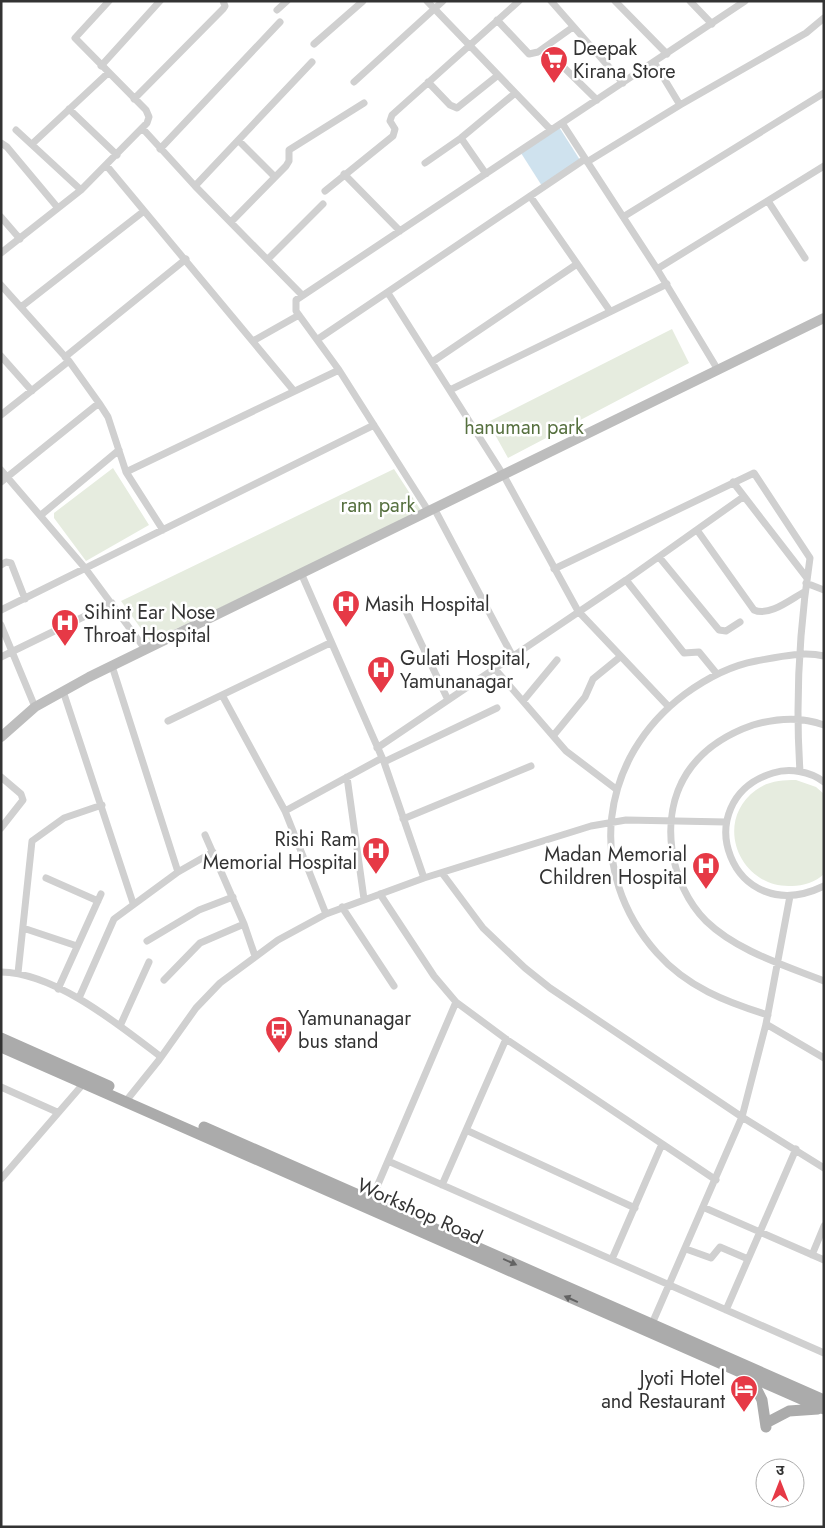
<svg xmlns="http://www.w3.org/2000/svg" width="825" height="1528" font-family="Jost,'Noto Sans Devanagari',sans-serif">
	<rect width="100%" height="100%" fill="#fff"/>
	<path fill="#e6ecdf" d="M 672,329 L 689,363 L 508,458 L 488,422 Z
		M 113,468 L 149,525 L 86,561 L 54,518 L 54,513 Z
		M 394,469 L 422,512 L 150,641 L 121,601 Z
		M 796,780 L 816,787 L 824,794 L 824,874 C 816,882 803,886 792,886 C 740,889 712,822 756,790 C 768,781 782,780 796,780 Z"/>
	<path fill="#cfe2ee" d="M 559,127 L 580,160 L 542,186 L 521,153 Z"/>
	<g fill="none" stroke-linecap="round" stroke-linejoin="round">
		<path stroke="#d0d0d0" stroke-width="7" d="M 427,1 L 551,130
			M 551,1 L 623,83
			M 615,1 L 667,54
			M 690,1 L 712,24
			M 277,10 L 287,1
			M 497,20 L 529,54 L 538,52 L 573,27
			M 314,44 L 363,1
			M 544,48 L 597,100
			M 654,62 L 680,105
			M 101,66 L 160,1
			M 354,82 L 443,1
			M 428,82 L 450,105 L 457,108 L 497,76
			M 134,99 L 223,9 L 225,6 L 223,1
			M 69,109 L 117,155
			M 562,123 L 657,269 L 718,370
			M 143,129 L 195,186 L 302,295
			M 16,130 L 81,190
			M 239,141 L 275,177
			M 1,143 L 7,147 L 58,208
			M 32,144 L 108,73
			M 160,149 L 280,22
			M 587,162 L 680,105 L 806,33 L 824,18
			M 425,163 L 461,138
			M 106,165 L 294,391
			M 344,174 L 400,231
			M 486,174 L 461,138 L 514,94
			M 195,186 L 312,62
			M 325,191 L 393,136 L 395,129 L 390,121 L 392,115 L 519,1
			M 530,196 L 610,311
			M 768,201 L 805,258
			M 1,217 L 20,239
			M 623,217 L 824,93
			M 231,222 L 286,166 L 289,161 L 289,150 L 364,103
			M 1,253 L 81,190 L 147,123 L 149,117 L 146,110 L 75,38 L 109,1
			M 268,259 L 323,204
			M 657,269 L 824,166
			M 1,285 L 69,361 L 99,403 L 108,417 L 126,472 L 163,530
			M 388,293 L 504,476 L 578,611 L 668,706
			M 21,307 L 144,211
			M 318,339 L 585,159
			M 253,341 L 299,315
			M 1,356 L 32,391
			M 65,357 L 186,259
			M 432,362 L 577,264
			M 450,390 L 667,284
			M 1,415 L 69,361
			M 1,470 L 85,568 L 145,649
			M 126,472 L 339,370
			M 1,482 L 99,403
			M 733,482 L 807,578
			M 435,510 L 513,657
			M 429,512 L 339,370 L 296,311 L 296,300 L 745,1
			M 41,515 L 119,450
			M 697,530 L 754,610 C 769,617 791,599 804,592
			M 659,557 L 719,630 L 726,631 L 740,622
			M 1,565 L 6,562 L 11,563 L 25,599
			M 554,569 L 754,473 L 810,558 C 799,631 795,698 800,771
			M 301,573 L 384,762 L 424,878
			M 626,580 L 684,653 L 699,652 L 717,674
			M 806,583 L 824,590
			M 402,603 L 448,700
			M 1,610 L 374,425
			M 1,625 L 35,707
			M 1,657 L 112,603
			M 495,669 L 566,751 L 616,789
			M 63,691 L 133,903
			M 222,695 L 285,811 L 326,914
			M 523,701 L 557,660
			M 168,721 L 330,643
			M 824,725 C 800,716 777,718 753,725 C 727,734 702,750 687,773 C 658,818 670,885 706,921 C 737,951 784,965 824,981
			M 553,736 L 585,697 L 593,679 L 620,657
			M 377,748 L 626,580 L 743,497
			M 384,762 L 497,708
			M 1,777 L 21,794 L 23,800 L 1,828
			M 347,777 L 364,899
			M 824,782 C 810,771 789,768 773,773 C 685,800 731,931 824,886
			M 285,811 L 382,758
			M 403,819 L 531,766
			M 205,835 L 244,924 L 255,956
			M 178,872 L 213,852
			M 442,873 L 483,928 L 525,968 L 550,988 L 742,1117 L 824,1168
			M 46,878 L 98,901
			M 380,894 L 434,976 L 456,1002 L 506,1039 L 716,1180
			M 342,907 L 394,986
			M 23,928 L 77,946
			M 147,941 L 199,910 L 233,897
			M 1,972 C 56,973 119,1025 161,1057
			M 18,973 L 32,841 L 64,818 L 102,805
			M 164,980 L 200,943 L 244,924
			M 58,989 L 101,894
			M 79,998 L 114,919 L 178,872 L 112,666
			M 768,1015 C 726,1002 687,987 657,953 C 585,872 599,758 685,694 C 707,678 729,666 756,661 C 778,657 802,651 824,656
			M 766,1024 L 824,1058
			M 120,1026 L 149,962
			M 1,1087 L 57,1112
			M 126,1101 L 159,1060 L 196,1008 L 220,983 L 278,940 L 326,914 L 424,878 L 591,826 L 626,820 L 726,822
			M 466,1130 L 635,1208
			M 388,1161 L 824,1353
			M 1,1179 L 84,1083
			M 442,1185 L 506,1039
			M 370,1203 L 456,1002
			M 705,1208 L 824,1260
			M 686,1249 L 711,1258 L 720,1247 L 748,1259
			M 812,1255 L 824,1226
			M 612,1259 L 662,1144
			M 726,1310 L 796,1149
			M 651,1326 L 742,1117 L 766,1024 L 790,896"/>
		<path stroke="#bdbdbd" stroke-width="10" d="M 1,737 L 35,707 L 89,677 L 824,318"/>
		<path stroke="#ababab" stroke-width="11" d="M 1,1038 L 109,1086
			M 1,1047 L 824,1409
			M 204,1127 L 824,1400
			M 751,1378 L 762,1400 L 766,1427
			M 768,1422 L 789,1411 L 818,1409"/>
	</g>
	<defs><path id="oneway-solid" d="M-6-.8H1V-3.2L6.5 0L1 3.2V.8H-6Z" transform="scale(1.25)"/></defs>
	<g fill="#636363">
		<use href="#oneway-solid" transform="translate(510 1262) rotate(24)"/>
		<use href="#oneway-solid" transform="translate(571 1299) rotate(-156)"/>
	</g>
	<defs>
		<symbol id="supermarket-pin" viewBox="-11 -11 22 30"><path d="M0 17L-7.5 6A9.5 9.5 0 1 1 7.5 6Z" fill="#e63946" stroke="#fff"/><path d="M-6-5.5h2.5l.6 2H6L4.5 2H-2.5L-4.4-4H-6ZM-1.5 3.2a1.3 1.3 0 1 0 .1 0ZM3 3.2a1.3 1.3 0 1 0 .1 0Z" fill="#fff"/></symbol>
		<symbol id="hospital-pin" viewBox="-11 -11 22 30"><path d="M0 17L-7.5 6A9.5 9.5 0 1 1 7.5 6Z" fill="#e63946" stroke="#fff"/><path d="M-5-5h3v3.5h4V-5h3V5h-3V1.5h-4V5h-3Z" fill="#fff"/></symbol>
		<symbol id="bus-pin" viewBox="-11 -11 22 30"><path d="M0 17L-7.5 6A9.5 9.5 0 1 1 7.5 6Z" fill="#e63946" stroke="#fff"/><path d="M-5-6H5V4H4V6H2V4H-2V6H-4V4H-5ZM-3.5-4V0h7V-4ZM-3.5 1.2v1.5H-2V1.2ZM2 1.2v1.5H3.5V1.2Z" fill="#fff"/></symbol>
		<symbol id="hotel-pin" viewBox="-11 -11 22 30"><path d="M0 17L-7.5 6A9.5 9.5 0 1 1 7.5 6Z" fill="#e63946" stroke="#fff"/><path d="M-6-4.5h1.5V1H6V5H4.5V3h-9V5H-6ZM-4 0a1.8 1.8 0 1 1 3.6 0ZM.5 0V-2.5h3Q6-2.5 6 0Z" fill="#fff"/></symbol>
	</defs>
	<g fill-rule="evenodd">
		<use href="#supermarket-pin" x="538" y="44" width="32" height="43"/>
		<use href="#hospital-pin" x="330" y="588" width="32" height="43"/>
		<use href="#hospital-pin" x="49" y="607" width="32" height="43"/>
		<use href="#hospital-pin" x="365" y="654" width="32" height="43"/>
		<use href="#hospital-pin" x="360" y="835" width="32" height="43"/>
		<use href="#hospital-pin" x="690" y="850" width="32" height="43"/>
		<use href="#bus-pin" x="263" y="1014" width="32" height="43"/>
		<use href="#hotel-pin" x="728" y="1373" width="32" height="43"/>
	</g>
	<g text-anchor="middle" stroke-width="5" stroke-linejoin="round" paint-order="stroke">
		<g font-size="20" fill="#333" stroke="#fff" text-anchor="start">
			<text x="573" y="55">Deepak<tspan x="573" dy="23">Kirana Store</tspan></text>
			<text x="365" y="611">Masih Hospital</text>
			<text x="84" y="619">Sihint Ear Nose<tspan x="84" dy="23">Throat Hospital</tspan></text>
			<text x="400" y="665">Gulati Hospital,<tspan x="400" dy="23">Yamunanagar</tspan></text>
			<text x="357" y="846" text-anchor="end">Rishi Ram<tspan x="357" dy="23">Memorial Hospital</tspan></text>
			<text x="687" y="861" text-anchor="end">Madan Memorial<tspan x="687" dy="23">Children Hospital</tspan></text>
			<text x="298" y="1025">Yamunanagar<tspan x="298" dy="23">bus stand</tspan></text>
			<text x="725" y="1385" text-anchor="end">Jyoti Hotel<tspan x="725" dy="23">and Restaurant</tspan></text>
		</g>
		<g font-size="20" fill="#56703f" stroke="#fff">
			<text x="524" y="434">hanuman park</text>
			<text x="378" y="512">ram park</text>
		</g>
		<g font-size="20" fill="#333" stroke="#fff">
			<text transform="translate(420 1211) rotate(24)" y="7">Workshop Road</text>
		</g>
	</g>
	<rect width="825" height="1528" fill="none" stroke="#333333" stroke-width="5"/>
	<g transform="translate(780 1483)"><circle r="24" fill="#ffffff" stroke="#adadad"/>
	<path d="M0-4L9 19L0 12L-9 19Z" fill="#e63946"/>
	<text y="-8" font-size="14" font-weight="bold" text-anchor="middle" fill="#333333">उ</text>
	</g>
</svg>
